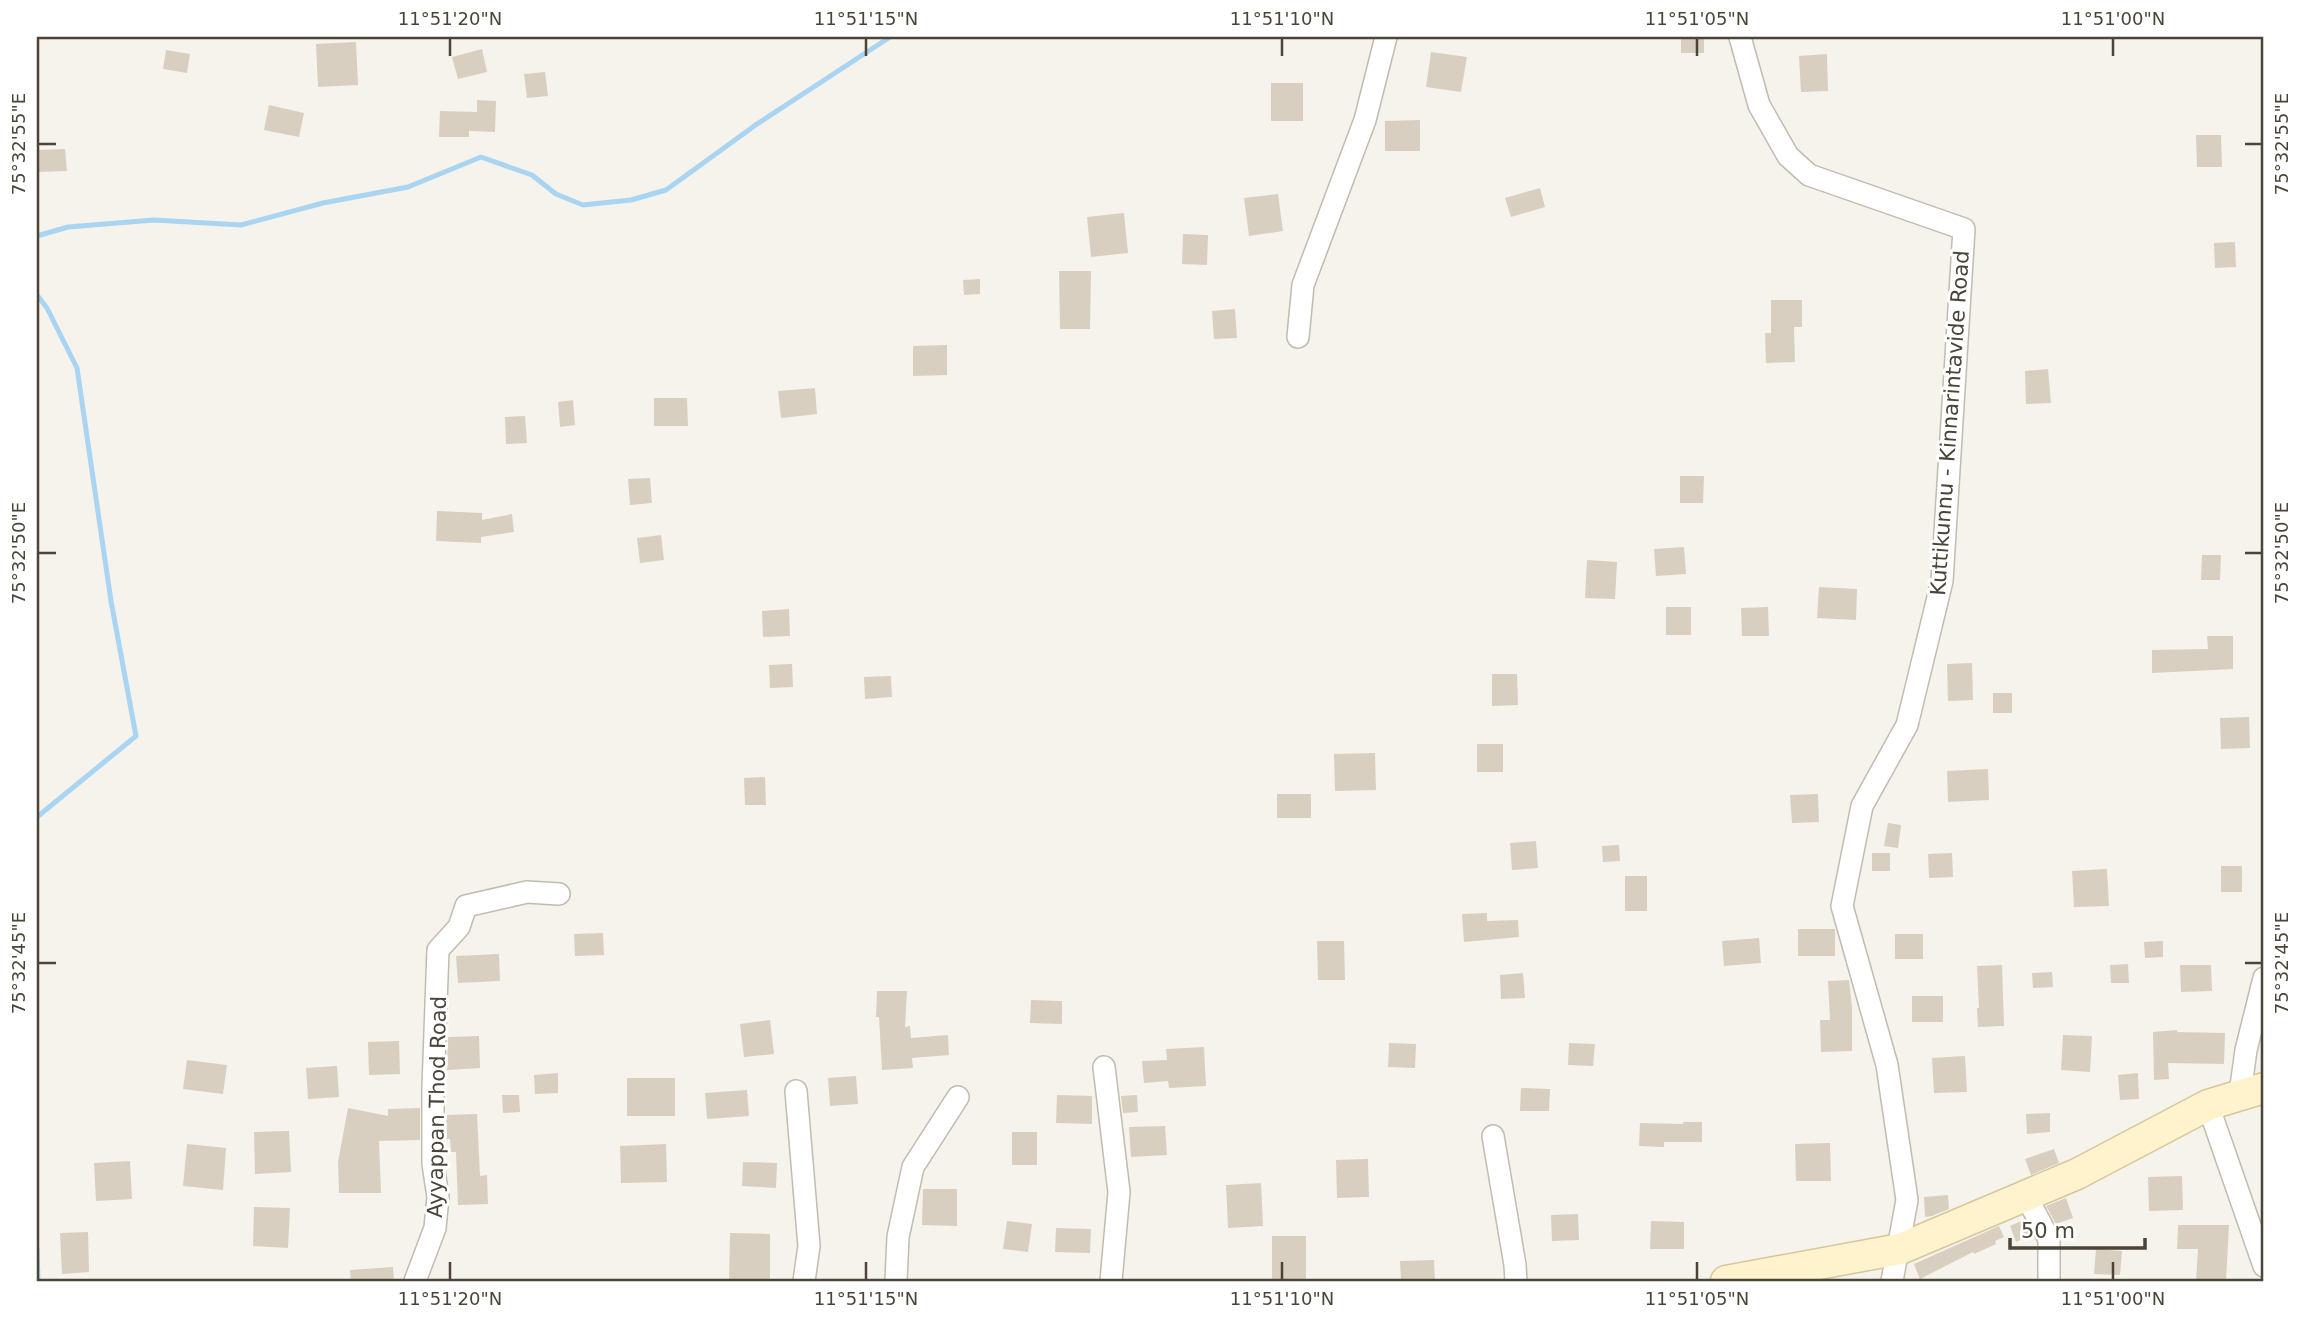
<svg xmlns="http://www.w3.org/2000/svg" width="2301" height="1318" font-family="'DejaVu Sans',sans-serif">
	<rect width="100%" height="100%" fill="#f6f3ec"/>
	<g fill="none" stroke-linecap="round" stroke-linejoin="round">
		<path stroke="#a9d4f2" stroke-width="5" d="M 37,236 L 68,227 L 154,220 L 241,225 L 323,203 L 408,187 L 481,157 L 532,175 L 556,194 L 583,205 L 631,200 L 666,190 L 757,124 L 890,37
			M 37,295 L 47,308 L 77,368 L 111,601 L 136,736 L 37,817
			M 37,1249 L 38,1281"/>
	</g>
	<path fill="#d8cfc1" d="M 1681,37 L 1704,37 L 1704,53 L 1681,53 Z
		M 356,42 L 358,85 L 318,87 L 316,44 Z
		M 482,49 L 487,72 L 458,79 L 452,57 Z
		M 166,50 L 190,54 L 187,73 L 163,69 Z
		M 1431,52 L 1467,57 L 1461,92 L 1426,87 Z
		M 1827,54 L 1828,91 L 1801,92 L 1799,56 Z
		M 545,72 L 548,96 L 527,98 L 524,74 Z
		M 1271,83 L 1303,83 L 1303,121 L 1271,121 Z
		M 477,100 L 496,101 L 495,132 L 469,131 L 469,137 L 439,137 L 440,111 L 477,112 Z
		M 269,105 L 304,113 L 299,137 L 264,130 Z
		M 1420,120 L 1420,151 L 1385,151 L 1385,121 Z
		M 2196,135 L 2221,135 L 2222,167 L 2197,167 Z
		M 65,149 L 67,171 L 37,172 L 37,150 Z
		M 1540,188 L 1545,207 L 1511,217 L 1505,198 Z
		M 1278,194 L 1283,231 L 1249,236 L 1244,198 Z
		M 1124,213 L 1128,253 L 1091,257 L 1087,217 Z
		M 1183,234 L 1208,235 L 1207,265 L 1182,264 Z
		M 2235,242 L 2236,267 L 2215,268 L 2214,243 Z
		M 1059,271 L 1091,271 L 1090,329 L 1060,329 Z
		M 980,279 L 980,294 L 964,295 L 963,280 Z
		M 1771,300 L 1802,300 L 1802,327 L 1794,327 L 1795,362 L 1766,363 L 1765,333 L 1771,333 Z
		M 1235,309 L 1237,338 L 1214,339 L 1212,311 Z
		M 947,345 L 947,375 L 913,376 L 913,346 Z
		M 2048,369 L 2051,403 L 2026,404 L 2025,371 Z
		M 815,388 L 817,414 L 781,418 L 778,391 Z
		M 654,398 L 687,398 L 688,426 L 654,426 Z
		M 573,400 L 575,425 L 560,427 L 558,402 Z
		M 525,416 L 527,443 L 506,444 L 505,417 Z
		M 1680,476 L 1704,476 L 1703,503 L 1680,503 Z
		M 650,478 L 652,503 L 630,505 L 628,479 Z
		M 437,511 L 482,513 L 482,520 L 512,514 L 514,532 L 481,537 L 481,543 L 436,541 Z
		M 661,535 L 664,560 L 640,563 L 637,538 Z
		M 1684,547 L 1686,574 L 1656,576 L 1654,549 Z
		M 2202,555 L 2221,555 L 2220,580 L 2201,580 Z
		M 1587,560 L 1617,562 L 1615,599 L 1585,598 Z
		M 1819,587 L 1857,589 L 1856,620 L 1817,618 Z
		M 1666,607 L 1691,607 L 1691,635 L 1666,635 Z
		M 1768,607 L 1769,636 L 1742,636 L 1741,608 Z
		M 789,609 L 790,636 L 763,637 L 762,611 Z
		M 2207,636 L 2233,636 L 2233,669 L 2152,673 L 2152,650 L 2208,649 Z
		M 1972,663 L 1973,700 L 1948,701 L 1947,664 Z
		M 792,664 L 793,687 L 770,688 L 769,665 Z
		M 1492,674 L 1517,674 L 1518,705 L 1492,706 Z
		M 891,676 L 892,697 L 865,699 L 864,677 Z
		M 1993,693 L 2012,693 L 2012,713 L 1993,713 Z
		M 2249,717 L 2250,748 L 2221,749 L 2220,718 Z
		M 1477,744 L 1503,744 L 1503,772 L 1477,772 Z
		M 1375,753 L 1376,790 L 1335,791 L 1334,754 Z
		M 1988,769 L 1989,800 L 1948,802 L 1947,771 Z
		M 765,777 L 766,805 L 745,805 L 744,778 Z
		M 1277,794 L 1311,794 L 1311,818 L 1277,818 Z
		M 1818,794 L 1819,822 L 1792,823 L 1790,795 Z
		M 1888,823 L 1901,825 L 1898,848 L 1884,846 Z
		M 1536,841 L 1538,868 L 1512,870 L 1510,843 Z
		M 1619,845 L 1620,861 L 1603,862 L 1602,846 Z
		M 1872,853 L 1890,853 L 1890,871 L 1872,871 Z
		M 1952,853 L 1953,877 L 1929,878 L 1928,854 Z
		M 2221,866 L 2242,866 L 2242,892 L 2221,892 Z
		M 2107,869 L 2109,906 L 2074,907 L 2072,871 Z
		M 1625,876 L 1647,876 L 1647,911 L 1625,911 Z
		M 1487,913 L 1487,921 L 1518,920 L 1519,937 L 1464,942 L 1462,914 Z
		M 1798,929 L 1835,929 L 1835,956 L 1798,956 Z
		M 603,933 L 604,955 L 575,956 L 574,934 Z
		M 1895,934 L 1923,934 L 1923,959 L 1895,959 Z
		M 1759,938 L 1761,963 L 1724,966 L 1722,941 Z
		M 1317,941 L 1344,941 L 1345,980 L 1318,980 Z
		M 2163,941 L 2163,957 L 2145,958 L 2144,942 Z
		M 499,954 L 500,981 L 458,983 L 456,956 Z
		M 2128,964 L 2129,983 L 2111,983 L 2110,965 Z
		M 2002,965 L 2004,1026 L 1978,1027 L 1977,1008 L 1979,1008 L 1977,966 Z
		M 2180,965 L 2211,965 L 2212,991 L 2181,992 Z
		M 2052,972 L 2053,987 L 2033,988 L 2032,973 Z
		M 1523,973 L 1525,998 L 1501,999 L 1500,975 Z
		M 1849,980 L 1852,1007 L 1852,1051 L 1821,1052 L 1820,1020 L 1830,1020 L 1828,981 Z
		M 877,991 L 907,991 L 905,1027 L 910,1026 L 911,1038 L 948,1035 L 949,1055 L 912,1058 L 913,1068 L 882,1070 L 879,1017 L 876,1017 Z
		M 1912,996 L 1943,996 L 1943,1022 L 1912,1022 Z
		M 1031,1000 L 1062,1001 L 1062,1024 L 1030,1023 Z
		M 770,1020 L 774,1054 L 744,1057 L 740,1024 Z
		M 2177,1030 L 2177,1032 L 2225,1033 L 2224,1064 L 2168,1063 L 2169,1079 L 2154,1080 L 2153,1032 Z
		M 2063,1035 L 2092,1036 L 2090,1072 L 2061,1070 Z
		M 479,1036 L 480,1068 L 447,1070 L 448,1037 Z
		M 399,1041 L 400,1074 L 369,1075 L 368,1042 Z
		M 1389,1043 L 1416,1044 L 1415,1068 L 1388,1067 Z
		M 1569,1043 L 1595,1044 L 1593,1066 L 1568,1065 Z
		M 1204,1047 L 1206,1086 L 1169,1088 L 1168,1081 L 1144,1083 L 1142,1061 L 1167,1060 L 1166,1049 Z
		M 1965,1056 L 1967,1092 L 1934,1093 L 1932,1058 Z
		M 187,1060 L 227,1065 L 223,1094 L 183,1089 Z
		M 337,1066 L 339,1097 L 308,1099 L 306,1068 Z
		M 558,1073 L 558,1093 L 535,1094 L 534,1075 Z
		M 2138,1073 L 2139,1099 L 2120,1100 L 2118,1075 Z
		M 856,1076 L 858,1104 L 830,1106 L 828,1078 Z
		M 627,1078 L 675,1078 L 675,1116 L 627,1116 Z
		M 1521,1088 L 1550,1089 L 1549,1111 L 1520,1111 Z
		M 747,1090 L 749,1116 L 707,1119 L 705,1093 Z
		M 502,1095 L 519,1095 L 520,1112 L 503,1113 Z
		M 1057,1095 L 1092,1096 L 1092,1124 L 1056,1123 Z
		M 1137,1095 L 1138,1112 L 1123,1113 L 1121,1096 Z
		M 348,1108 L 388,1116 L 388,1109 L 420,1108 L 420,1140 L 379,1141 L 381,1193 L 339,1193 L 338,1162 Z
		M 2050,1113 L 2050,1132 L 2027,1134 L 2026,1114 Z
		M 477,1114 L 480,1176 L 487,1175 L 488,1204 L 458,1205 L 456,1152 L 451,1152 L 450,1139 L 446,1139 L 446,1115 Z
		M 1683,1122 L 1702,1122 L 1702,1142 L 1664,1142 L 1664,1147 L 1639,1146 L 1640,1123 L 1683,1124 Z
		M 1165,1126 L 1167,1155 L 1131,1157 L 1129,1127 Z
		M 289,1131 L 291,1172 L 255,1174 L 254,1132 Z
		M 1012,1132 L 1037,1132 L 1037,1165 L 1012,1165 Z
		M 1830,1143 L 1831,1181 L 1796,1181 L 1795,1144 Z
		M 187,1144 L 226,1148 L 223,1190 L 183,1186 Z
		M 666,1144 L 667,1182 L 621,1183 L 620,1146 Z
		M 2054,1149 L 2059,1163 L 2031,1175 L 2025,1159 Z
		M 1368,1159 L 1369,1197 L 1337,1198 L 1336,1160 Z
		M 130,1161 L 132,1199 L 96,1201 L 94,1163 Z
		M 743,1162 L 777,1163 L 776,1188 L 742,1186 Z
		M 2182,1176 L 2183,1210 L 2149,1211 L 2148,1177 Z
		M 1261,1183 L 1263,1226 L 1228,1228 L 1226,1185 Z
		M 923,1189 L 957,1189 L 957,1226 L 922,1225 Z
		M 1948,1195 L 1949,1209 L 1932,1216 L 1925,1217 L 1924,1197 Z
		M 2066,1198 L 2073,1218 L 2056,1224 L 2046,1206 Z
		M 254,1207 L 290,1208 L 288,1248 L 253,1246 Z
		M 1578,1214 L 1579,1240 L 1552,1241 L 1551,1215 Z
		M 2024,1220 L 2032,1235 L 2016,1242 L 2010,1226 Z
		M 1007,1221 L 1032,1224 L 1028,1252 L 1003,1249 Z
		M 1651,1221 L 1684,1222 L 1684,1249 L 1650,1249 Z
		M 2178,1225 L 2229,1225 L 2226,1281 L 2196,1281 L 2198,1249 L 2177,1249 Z
		M 1999,1226 L 2004,1237 L 1995,1241 L 1996,1244 L 1974,1254 L 1973,1252 L 1920,1279 L 1914,1264 Z
		M 1056,1228 L 1091,1229 L 1090,1253 L 1055,1252 Z
		M 88,1232 L 89,1272 L 62,1274 L 60,1233 Z
		M 730,1233 L 770,1234 L 770,1281 L 729,1281 Z
		M 1272,1236 L 1306,1236 L 1306,1281 L 1272,1281 Z
		M 2096,1249 L 2122,1251 L 2120,1275 L 2094,1274 Z
		M 1434,1260 L 1435,1281 L 1401,1281 L 1400,1261 Z
		M 393,1267 L 394,1281 L 351,1281 L 350,1270 Z"/>
	<g fill="none" stroke-linecap="round" stroke-linejoin="round">
		<defs>
			<path id="street" d="M 1740,37 L 1759,105 L 1788,156 L 1809,175 L 1964,229 L 1942,581 L 1907,725 L 1862,806 L 1842,906 L 1887,1065 L 1907,1200 L 1892,1281
				M 1298,337 L 1303,285 L 1365,120 L 1386,37
				M 1104,1067 L 1119,1192 L 1111,1281
				M 796,1091 L 809,1246 L 804,1281
				M 2240,1094 L 2246,1050 L 2264,978
				M 2208,1105 L 2264,1266
				M 1493,1136 L 1515,1265 L 1516,1281
				M 2026,1196 L 2049,1239 L 2049,1281
				M 415,1281 L 435,1228 L 438,1197 L 433,1164 L 433,1087 L 438,950 L 459,927 L 466,906 L 527,892 L 559,894
				M 896,1281 L 898,1237 L 913,1167 L 958,1097"/>
			<path id="secondary" d="M 1726,1281 L 1900,1249 L 2077,1174 L 2208,1105 L 2264,1088"/>
		</defs>
		<use href="#street" stroke="#c2bbae" stroke-width="24"/>
		<use href="#secondary" stroke="#d6c79b" stroke-width="33"/>
		<use href="#street" stroke="#fff" stroke-width="21"/>
		<use href="#secondary" stroke="#fff3cd" stroke-width="30"/>
	</g>
	<path fill="none" stroke="#4b4439" stroke-width="2.5" d="M 450,38 L 450,56M 866,38 L 866,56M 1282,38 L 1282,56M 1697,38 L 1697,56M 2113,38 L 2113,56M 38,144 L 56,144M 2245,144 L 2262,144M 38,553 L 56,553M 2245,553 L 2262,553M 38,963 L 56,963M 2245,963 L 2262,963M 450,1262 L 450,1280M 866,1262 L 866,1280M 1282,1262 L 1282,1280M 1697,1262 L 1697,1280M 2113,1262 L 2113,1280"/>
	<g text-anchor="middle" stroke-width="6" stroke-linejoin="round" paint-order="stroke">
		<g font-size="21" fill="#4b4439" stroke="#fff">
			<text transform="translate(1950 423) rotate(-86)" y="7">Kuttikunnu - Kinnarintavide Road</text>
			<text transform="translate(437 1107) rotate(-89)" y="7">Ayyappan Thod Road</text>
		</g>
	</g>
	<rect width="2301" height="1318" fill="none" stroke="#ffffff" stroke-width="77"/>
	<path d="M2010 1238v10h135v-10" fill="none" stroke="#4b4439" stroke-width="3.5"/>
	<text x="2021" y="1238" font-size="21" fill="#4b4439" stroke="#ffffff" stroke-width="5" paint-order="stroke">50 m</text>
	<rect x="38" y="38" width="2224" height="1242" fill="none" stroke="#4b4439" stroke-width="2.5"/>
	<g font-size="18" text-anchor="middle" fill="#4b4439">
		<text x="450" y="25">11°51'20"N</text>
		<text x="866" y="25">11°51'15"N</text>
		<text x="1282" y="25">11°51'10"N</text>
		<text x="1697" y="25">11°51'05"N</text>
		<text x="2113" y="25">11°51'00"N</text>
		<text transform="translate(2282 144) rotate(-90)" y="6">75°32'55"E</text>
		<text transform="translate(19 144) rotate(-90)" y="6">75°32'55"E</text>
		<text transform="translate(2282 553) rotate(-90)" y="6">75°32'50"E</text>
		<text transform="translate(19 553) rotate(-90)" y="6">75°32'50"E</text>
		<text transform="translate(2282 963) rotate(-90)" y="6">75°32'45"E</text>
		<text transform="translate(19 963) rotate(-90)" y="6">75°32'45"E</text>
		<text x="450" y="1305">11°51'20"N</text>
		<text x="866" y="1305">11°51'15"N</text>
		<text x="1282" y="1305">11°51'10"N</text>
		<text x="1697" y="1305">11°51'05"N</text>
		<text x="2113" y="1305">11°51'00"N</text>
	</g>
</svg>
